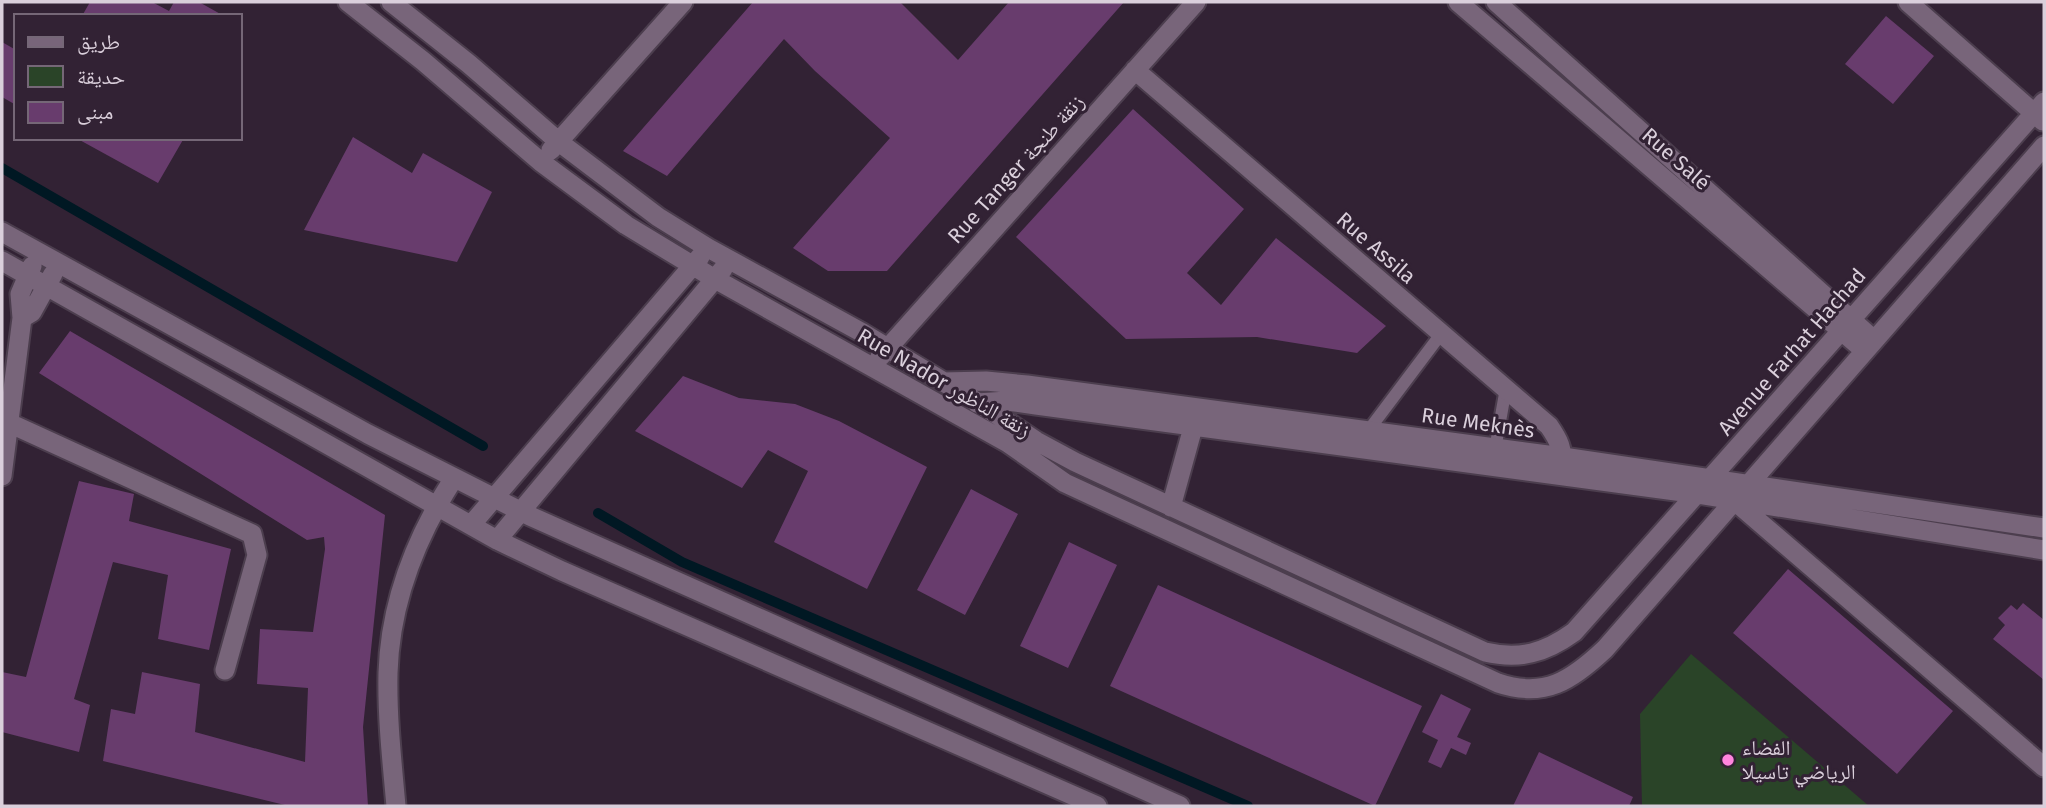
<svg xmlns="http://www.w3.org/2000/svg" width="2046" height="808" font-family="'Fira Sans','Noto Naskh Arabic',sans-serif">
	<rect width="100%" height="100%" fill="#322234"/>
	<path fill="#2a4428" d="M 1691,654 L 1869,806 L 1642,806 L 1640,714 Z"/>
	<g fill="none" stroke-linecap="round" stroke-linejoin="round">
		<path stroke="#001823" stroke-width="10" d="M 2,168 L 483,446
			M 598,513 L 682,562 L 1248,806"/>
	</g>
	<path fill="#683c6d" d="M 90,2 L 152,2 L 169,11 L 174,2 L 199,2 L 224,16 L 82,16 Z
		M 753,2 L 900,2 L 958,60 L 1009,2 L 1124,2 L 887,271 L 828,271 L 793,248 L 890,138 L 815,71 L 784,39 L 667,176 L 623,151 Z
		M 1886,16 L 1934,56 L 1893,104 L 1845,64 Z
		M 2,42 L 16,50 L 16,105 L 2,97 Z
		M 1133,109 L 1244,209 L 1187,273 L 1221,305 L 1276,238 L 1386,326 L 1357,353 L 1257,337 L 1126,339 L 1016,237 Z
		M 353,137 L 412,173 L 423,153 L 492,192 L 457,262 L 304,230 Z
		M 76,138 L 184,138 L 158,183 Z
		M 70,331 L 385,515 L 363,727 L 368,806 L 289,806 L 103,761 L 111,709 L 135,714 L 142,672 L 200,684 L 195,732 L 305,762 L 308,688 L 257,684 L 260,629 L 313,632 L 325,549 L 324,537 L 307,540 L 39,373 Z
		M 683,376 L 739,398 L 795,404 L 839,421 L 927,467 L 867,589 L 774,542 L 808,471 L 768,450 L 742,488 L 635,431 Z
		M 79,481 L 134,494 L 129,521 L 231,549 L 209,650 L 158,639 L 168,575 L 113,562 L 74,699 L 90,705 L 79,752 L 2,732 L 2,672 L 26,677 Z
		M 971,489 L 1018,514 L 965,615 L 917,590 Z
		M 1069,542 L 1117,565 L 1068,668 L 1020,646 Z
		M 1788,569 L 1953,711 L 1897,774 L 1733,633 Z
		M 1158,585 L 1422,706 L 1375,806 L 1110,686 Z
		M 2023,603 L 2044,620 L 2044,680 L 1993,639 L 2005,625 L 1998,618 L 2011,605 L 2017,610 Z
		M 1441,694 L 1471,709 L 1457,737 L 1471,743 L 1466,755 L 1451,748 L 1441,768 L 1428,762 L 1438,740 L 1422,732 Z
		M 1539,752 L 1633,797 L 1629,806 L 1513,806 Z"/>
	<g fill="none" stroke-linecap="round" stroke-linejoin="round">
		<defs>
			<path id="service" d="M 1368,431 L 1441,334
				M 1494,455 L 1506,388"/>
			<path id="minor" d="M 348,2 L 423,61 L 541,162 L 626,225 L 715,279 L 1008,443 L 1065,483 L 1498,683 C 1545,699 1572,680 1605,649 L 2044,146
				M 391,2 L 469,64 L 559,142 L 658,217 L 708,248 L 861,332 L 990,410 L 1036,441 L 1075,462 L 1485,652 C 1520,660 1545,653 1574,632 L 2044,102
				M 1458,2 L 1865,351
				M 1496,2 L 1874,340
				M 1908,2 L 2043,121
				M 1135,70 L 1549,426 C 1558,439 1564,450 1562,467
				M 551,150 L 683,2
				M 2,232 L 368,434 L 530,516 L 1180,806
				M 2,261 L 497,540 L 562,571 L 1097,806
				M 22,318 L 32,312 L 53,274
				M 880,357 L 1196,2
				M 943,382 L 986,381 L 1027,385 L 1563,457 L 2044,528
				M 977,403 L 1007,401 L 1036,405 L 1698,494 L 2044,550
				M 9,423 L 252,534 L 257,555 L 225,670
				M 2,476 L 22,318 L 20,294 L 32,266
				M 1736,502 L 2044,767
				M 1171,507 L 1197,413
				M 471,525 L 700,257
				M 497,540 L 723,269
				M 396,806 C 392,762 387,717 388,673 C 390,603 416,537 454,478"/>
		</defs>
		<use href="#service" stroke="#4c3e4e" stroke-width="16"/>
		<use href="#minor" stroke="#4c3e4e" stroke-width="23"/>
		<use href="#service" stroke="#78657a" stroke-width="12"/>
		<use href="#minor" stroke="#78657a" stroke-width="19"/>
	</g>
	<circle fill="#ff85de" stroke="#322234" stroke-width="2.5" cx="1728" cy="760" r="7"/>
	<g text-anchor="middle" stroke-width="6" stroke-linejoin="round" paint-order="stroke">
		<g font-size="21" fill="#dacfdb" stroke="#322234">
			<text transform="translate(1676 159) rotate(41)" y="7">Rue Salé</text>
			<text transform="translate(1016 169) rotate(-48)" y="7">Rue Tanger زنقة طنجة</text>
			<text transform="translate(1376 248) rotate(41)" y="7">Rue Assila</text>
			<text transform="translate(1792 352) rotate(-49)" y="7">Avenue Farhat Hachad</text>
			<text transform="translate(944 383) rotate(30)" y="7">Rue Nador زنقة الناظور</text>
			<text transform="translate(1478 423) rotate(8)" y="7">Rue Meknès</text>
		</g>
		<g font-size="21" fill="#dacfdb" stroke="#322234" text-anchor="start">
			<text x="1742" y="755">الفضاء<tspan x="1742" dy="24">الرياضي تاسيلا</tspan></text>
		</g>
	</g>
	<rect width="2046" height="808" fill="none" stroke="#dacfdb" stroke-width="7"/>
	<rect x="14" y="14" width="228" height="126" fill="#322234" stroke="#756777" stroke-width="2"/>
	<rect x="28" y="37" width="35" height="10" fill="#78657a" stroke="#756777" stroke-width="2"/>
	<text x="77" y="49" font-size="21" fill="#dacfdb">طريق</text>
	<rect x="28" y="66" width="35" height="21" fill="#2a4428" stroke="#756777" stroke-width="2"/>
	<text x="77" y="84" font-size="21" fill="#dacfdb">حديقة</text>
	<rect x="28" y="102" width="35" height="21" fill="#683c6d" stroke="#756777" stroke-width="2"/>
	<text x="77" y="119" font-size="21" fill="#dacfdb">مبنى</text>
</svg>
